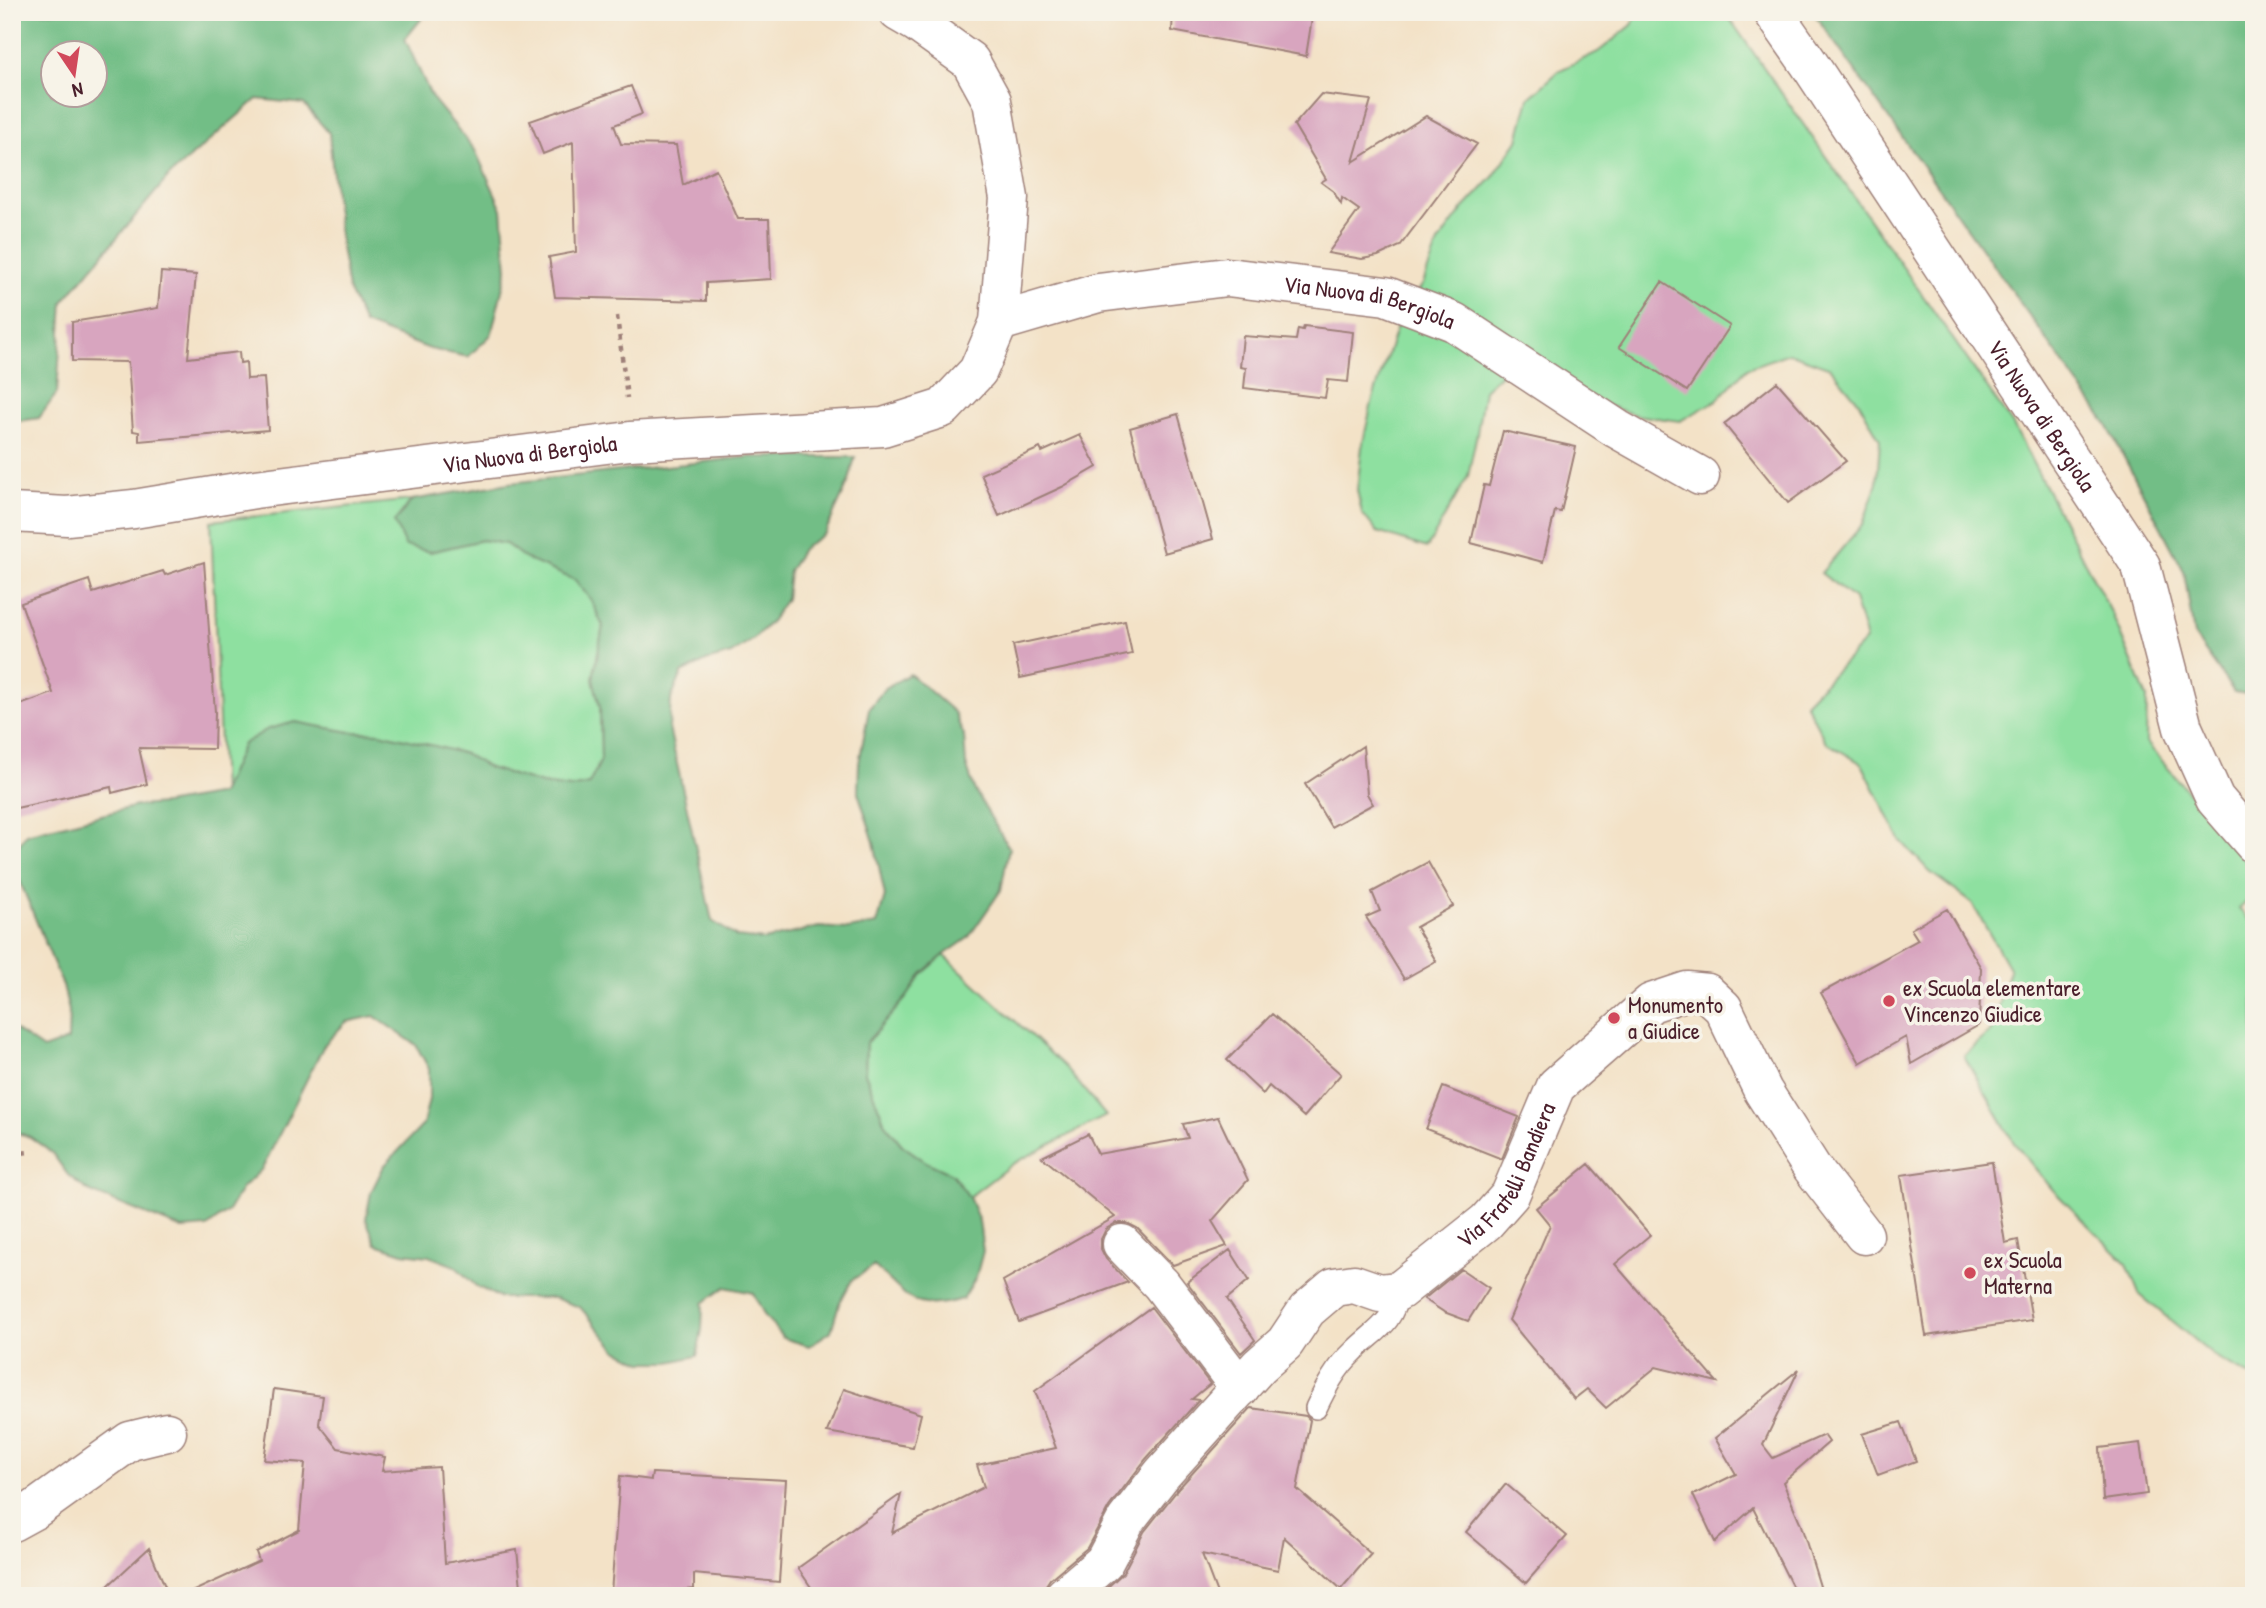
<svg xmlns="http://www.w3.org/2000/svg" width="2266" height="1608" font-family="'Patrick Hand',sans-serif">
	<rect width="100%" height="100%" fill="#f7f3e8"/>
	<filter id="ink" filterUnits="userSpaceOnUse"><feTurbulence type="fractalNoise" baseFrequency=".0143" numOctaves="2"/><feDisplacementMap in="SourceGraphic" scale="14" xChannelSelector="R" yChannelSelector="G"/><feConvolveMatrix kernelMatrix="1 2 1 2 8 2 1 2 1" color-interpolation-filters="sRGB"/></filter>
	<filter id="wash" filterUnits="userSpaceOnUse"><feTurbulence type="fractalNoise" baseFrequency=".00686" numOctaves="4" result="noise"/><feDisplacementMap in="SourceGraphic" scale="28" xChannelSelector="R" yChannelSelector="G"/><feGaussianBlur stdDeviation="1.57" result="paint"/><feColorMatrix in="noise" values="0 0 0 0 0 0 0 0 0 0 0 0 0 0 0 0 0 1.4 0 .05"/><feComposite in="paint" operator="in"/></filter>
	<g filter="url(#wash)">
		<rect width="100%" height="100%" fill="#f3e2c7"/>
		<path fill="#8ee0a0" stroke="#6c8066" stroke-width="2" d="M 1638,12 L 1725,12 L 2013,425 L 2112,614 L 2147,698 L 2146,742 L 2240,853 L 2254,874 L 2254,895 L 2239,909 L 2254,925 L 2254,1378 L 2216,1358 L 2139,1294 L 2127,1264 L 2053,1190 L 2014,1143 L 1964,1056 L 1991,1031 L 2010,970 L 1972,903 L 1930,872 L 1900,840 L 1862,764 L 1826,742 L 1805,703 L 1866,640 L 1854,599 L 1821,573 L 1863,524 L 1877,483 L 1880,440 L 1859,402 L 1831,368 L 1789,353 L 1747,368 L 1717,400 L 1680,421 L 1635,415 L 1594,401 L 1517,359 L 1484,390 L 1477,433 L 1468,476 L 1427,548 L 1377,532 L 1362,513 L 1357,490 L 1362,447 L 1372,402 L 1399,320 L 1423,284 L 1438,243 L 1463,209 L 1493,177 L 1518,140 L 1529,98 L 1560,70 L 1598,52 L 1632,25 Z
			M 412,500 L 395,522 L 430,552 L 482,540 L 506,544 L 526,559 L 575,580 L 591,600 L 603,626 L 593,679 L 600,706 L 601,760 L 589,784 L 570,788 L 542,784 L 489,768 L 465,754 L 380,733 L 350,732 L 295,722 L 243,744 L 222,794 L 211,521 Z
			M 944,955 L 1065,1067 L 1106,1116 L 1012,1164 L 969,1197 L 952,1174 L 926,1162 L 902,1145 L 885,1124 L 865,1073 L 866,1043 L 907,997 L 922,974 Z"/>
		<path fill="#72be86" stroke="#5e6e58" stroke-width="2" fill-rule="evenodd" d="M 12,12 L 427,12 L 405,39 L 432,98 L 475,150 L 502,209 L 507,270 L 491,335 L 468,357 L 430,349 L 364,324 L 348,289 L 339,235 L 329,133 L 304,104 L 257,99 L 169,176 L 63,302 L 57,393 L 39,418 L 12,422 ZM 52,52 L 94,52 L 94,94 L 52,94 Z
			M 1813,12 L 2254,12 L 2254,695 L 2234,692 L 2194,635 L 2184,571 L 2106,423 Z
			M 749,457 L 855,457 L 849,481 L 825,533 L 802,549 L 789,571 L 786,599 L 772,620 L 754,639 L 731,654 L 706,661 L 682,673 L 671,699 L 669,728 L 712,921 L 737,937 L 764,940 L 819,927 L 848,929 L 877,924 L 885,896 L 874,842 L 858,792 L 859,763 L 869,709 L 885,688 L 910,674 L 954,712 L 964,736 L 966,764 L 975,791 L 1009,848 L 1001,890 L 968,938 L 944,955 L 922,974 L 907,997 L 866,1043 L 865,1073 L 885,1124 L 902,1145 L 926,1162 L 952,1174 L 969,1197 L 979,1221 L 983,1251 L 976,1277 L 963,1299 C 911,1314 910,1297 874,1266 L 852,1280 L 839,1304 L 831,1331 L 809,1346 L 783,1338 L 765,1316 L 753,1293 L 725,1287 L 703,1303 L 702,1329 L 697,1356 L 670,1362 L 642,1362 L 617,1350 L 580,1307 L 554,1298 L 500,1298 L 476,1286 L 455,1266 L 429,1256 L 403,1253 L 376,1244 L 366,1219 L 371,1192 L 384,1166 L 423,1125 L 429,1099 L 429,1069 L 416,1045 L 374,1016 L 346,1022 L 324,1045 L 262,1169 L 242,1188 L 228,1211 L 207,1227 L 182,1229 L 88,1191 L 68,1175 L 52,1153 L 30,1137 L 12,1131 L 12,1028 L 43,1049 L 68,1040 L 69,1011 L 63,986 L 12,862 L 12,855 L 26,834 L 137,806 L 164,804 L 221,794 L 243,744 L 268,729 L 295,722 L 350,732 L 380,733 L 439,747 L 465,754 L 489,768 L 542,784 L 570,788 L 589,784 L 601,760 L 600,706 L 593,679 L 603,626 L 591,600 L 575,580 L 526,559 L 506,544 L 482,540 L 430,552 L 405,546 L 394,522 L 412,500 L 509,483 Z"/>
		<g id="blocks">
			<path fill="#d8a5bf" d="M 1173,12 L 1313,12 L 1306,56 L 1172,31 Z
				M 631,86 L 642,114 L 614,125 L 621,144 L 676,145 L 683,185 L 716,169 L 738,219 L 769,219 L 771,279 L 706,283 L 706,301 L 555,297 L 549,257 L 576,252 L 573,142 L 543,154 L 530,121 Z
				M 1321,94 L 1371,100 L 1353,162 L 1426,116 L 1477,144 L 1400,246 L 1378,256 L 1362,259 L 1328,253 L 1359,210 L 1342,198 L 1341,204 L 1333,191 L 1321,182 L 1326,179 L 1294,125 Z
				M 161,272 L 196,275 L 188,358 L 239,352 L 240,363 L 246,362 L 247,379 L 264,378 L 268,430 L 139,441 L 139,432 L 133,431 L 128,362 L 72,361 L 72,322 L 158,308 Z
				M 1662,282 L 1730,326 L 1687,391 L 1619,347 Z
				M 1304,326 L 1353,332 L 1348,382 L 1328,380 L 1325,398 L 1244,388 L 1246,368 L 1240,367 L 1243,336 L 1296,340 L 1298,329 L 1303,330 Z
				M 1777,382 L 1846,461 L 1788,503 L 1724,424 Z
				M 1178,414 L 1213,539 L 1164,553 L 1130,428 Z
				M 1503,431 L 1576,447 L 1561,512 L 1555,511 L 1543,562 L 1471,543 L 1484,485 L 1489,486 Z
				M 1080,435 L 1097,467 L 1062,487 L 999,516 L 981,474 L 1040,448 L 1042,452 Z
				M 204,562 L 215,712 L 214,749 L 139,748 L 147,784 L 112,793 L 111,787 L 12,809 L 12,708 L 53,693 L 21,603 L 89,580 L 93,593 L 163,571 L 165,575 Z
				M 1125,621 L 1132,654 L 1020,678 L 1013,645 Z
				M 1363,746 L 1367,794 L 1373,804 L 1331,827 L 1305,784 Z
				M 1428,862 L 1453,906 L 1416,927 L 1436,961 L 1404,979 L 1366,917 L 1380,911 L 1372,892 Z
				M 1947,909 L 1981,968 L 1979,1025 L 1911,1064 L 1906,1037 L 1860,1063 L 1821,993 L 1918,940 L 1911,929 Z
				M 1272,1014 L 1341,1074 L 1304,1117 L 1269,1086 L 1263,1094 L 1227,1060 Z
				M 1443,1087 L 1519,1117 L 1502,1159 L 1426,1129 Z
				M 1218,1117 L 1248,1180 L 1212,1221 L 1227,1246 L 1173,1265 L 1137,1228 L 1127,1223 L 1116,1223 L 1106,1229 L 1101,1239 L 1101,1249 L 1106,1259 L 1128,1282 L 1019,1322 L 1003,1281 L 1115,1217 L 1042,1157 L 1088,1134 L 1098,1154 L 1188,1138 L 1183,1124 Z
				M 1992,1162 L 2005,1243 L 2018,1240 L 2032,1320 L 1926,1336 L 1901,1175 Z
				M 1589,1164 L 1650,1235 L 1615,1264 L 1717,1382 L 1656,1367 L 1606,1408 L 1587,1389 L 1574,1399 L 1509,1320 L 1550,1225 L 1536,1208 Z
				M 1230,1250 L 1249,1280 L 1227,1299 L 1255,1340 L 1241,1353 L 1187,1282 Z
				M 1461,1269 L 1489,1288 L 1468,1321 L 1444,1312 L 1424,1299 Z
				M 1151,1307 L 1210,1384 L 1192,1399 L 1199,1400 L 1146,1459 L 1109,1507 L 1087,1548 L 1050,1579 L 1044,1588 L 1043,1596 L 817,1596 L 798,1568 L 901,1494 L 892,1533 L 984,1487 L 977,1465 L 1056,1448 L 1035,1391 Z
				M 1799,1369 L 1763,1445 L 1773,1458 L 1824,1435 L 1829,1442 L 1783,1482 L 1800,1522 L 1823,1596 L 1797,1596 L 1753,1508 L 1715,1542 L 1693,1495 L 1736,1474 L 1715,1438 Z
				M 274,1389 L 323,1396 L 319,1424 L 338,1448 L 385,1457 L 382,1471 L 439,1467 L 445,1563 L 517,1550 L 522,1596 L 183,1596 L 259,1561 L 256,1552 L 299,1530 L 305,1463 L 264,1460 Z
				M 844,1389 L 921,1414 L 913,1447 L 827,1432 Z
				M 1251,1408 L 1306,1416 L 1310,1420 L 1297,1489 L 1371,1554 L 1341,1589 L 1284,1537 L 1278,1570 L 1202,1554 L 1218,1596 L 1098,1596 L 1123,1573 L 1144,1532 L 1179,1488 Z
				M 1901,1422 L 1916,1461 L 1878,1475 L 1862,1434 Z
				M 2140,1443 L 2147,1494 L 2103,1500 L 2100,1448 Z
				M 652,1473 L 786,1480 L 779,1582 L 694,1574 L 694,1589 L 637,1594 L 611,1593 L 620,1476 L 651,1480 Z
				M 1506,1484 L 1567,1536 L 1526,1583 L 1466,1532 Z
				M 149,1548 L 169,1596 L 97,1596 Z"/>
		</g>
	</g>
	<g filter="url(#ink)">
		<use href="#blocks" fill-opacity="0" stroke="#9e8079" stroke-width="2"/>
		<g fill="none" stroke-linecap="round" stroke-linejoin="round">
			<defs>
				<path id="lane" d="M 1316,1408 C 1326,1387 1336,1368 1353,1352 C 1376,1329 1392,1326 1399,1291"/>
				<g id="street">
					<path id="s1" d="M 1773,12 L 1808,62 L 2141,566 L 2183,728 L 2215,799 L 2254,844"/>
					<path id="s2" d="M 999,322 L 1098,293 L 1227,277 L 1386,296 L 1454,322 L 1617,429 L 1700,476"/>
					<path id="s3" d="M 12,513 L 67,516 L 134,509 L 255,489 L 630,441 L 883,427 L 943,408 L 978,371 L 999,322 L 1009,198 L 992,101 L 970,61 L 917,23 L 898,12"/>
					<path d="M 1122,1244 L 1161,1284 L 1240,1388"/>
					<path d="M 12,1522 L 34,1510 L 130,1441 L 167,1432"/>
					<path id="s4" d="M 1064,1596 L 1104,1562 L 1126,1520 L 1162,1474 L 1259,1366 L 1285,1343 L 1307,1310 L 1334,1287 L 1354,1284 L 1380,1293 L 1399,1291 L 1486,1222 L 1510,1195 L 1556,1086 L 1651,1003 L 1687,991 L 1707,993 L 1723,1008 L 1763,1091 L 1812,1168 L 1864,1235"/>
				</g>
			</defs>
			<use href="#lane" stroke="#9e8079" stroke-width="24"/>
			<use href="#street" stroke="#9e8079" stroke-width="41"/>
			<path stroke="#9e8079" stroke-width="4.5" stroke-dasharray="5 5" stroke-linecap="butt" d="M 617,316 L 627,398
				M 12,1154 L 29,1152"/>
			<use href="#lane" stroke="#fff" stroke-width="21"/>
			<use href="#street" stroke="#fff" stroke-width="38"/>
		</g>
	</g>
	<g fill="#d1495b" stroke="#f7f3e8" stroke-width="2.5">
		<circle cx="1889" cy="1001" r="7"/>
		<circle cx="1614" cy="1018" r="7"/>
		<circle cx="1970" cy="1273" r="7"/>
	</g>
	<g text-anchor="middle" stroke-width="7" stroke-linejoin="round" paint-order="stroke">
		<g font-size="23" fill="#4a1f2b" stroke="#f7f3e8">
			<text dy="8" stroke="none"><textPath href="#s2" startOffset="378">Via Nuova di Bergiola</textPath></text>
			<text dy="8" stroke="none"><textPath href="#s1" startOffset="485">Via Nuova di Bergiola</textPath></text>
			<text dy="8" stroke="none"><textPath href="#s3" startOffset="522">Via Nuova di Bergiola</textPath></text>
			<text dy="8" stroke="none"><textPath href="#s4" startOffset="642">Via Fratelli Bandiera</textPath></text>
		</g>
		<g font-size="23" fill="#4a1f2b" stroke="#f7f3e8" text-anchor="start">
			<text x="1903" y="996">ex Scuola elementare<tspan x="1903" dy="26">Vincenzo Giudice</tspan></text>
			<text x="1628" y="1013">Monumento<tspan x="1628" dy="26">a Giudice</tspan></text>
			<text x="1984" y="1268">ex Scuola<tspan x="1984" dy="26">Materna</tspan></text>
		</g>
	</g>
	<rect width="2266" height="1608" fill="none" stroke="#f7f3e8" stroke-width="42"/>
	<g transform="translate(74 74) rotate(167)"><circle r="33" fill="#f7f3e8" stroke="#b29e9c" stroke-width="2"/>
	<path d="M0-5L12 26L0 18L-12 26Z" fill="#d1495b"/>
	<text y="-10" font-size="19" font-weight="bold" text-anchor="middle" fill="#4a1f2b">N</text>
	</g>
</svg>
